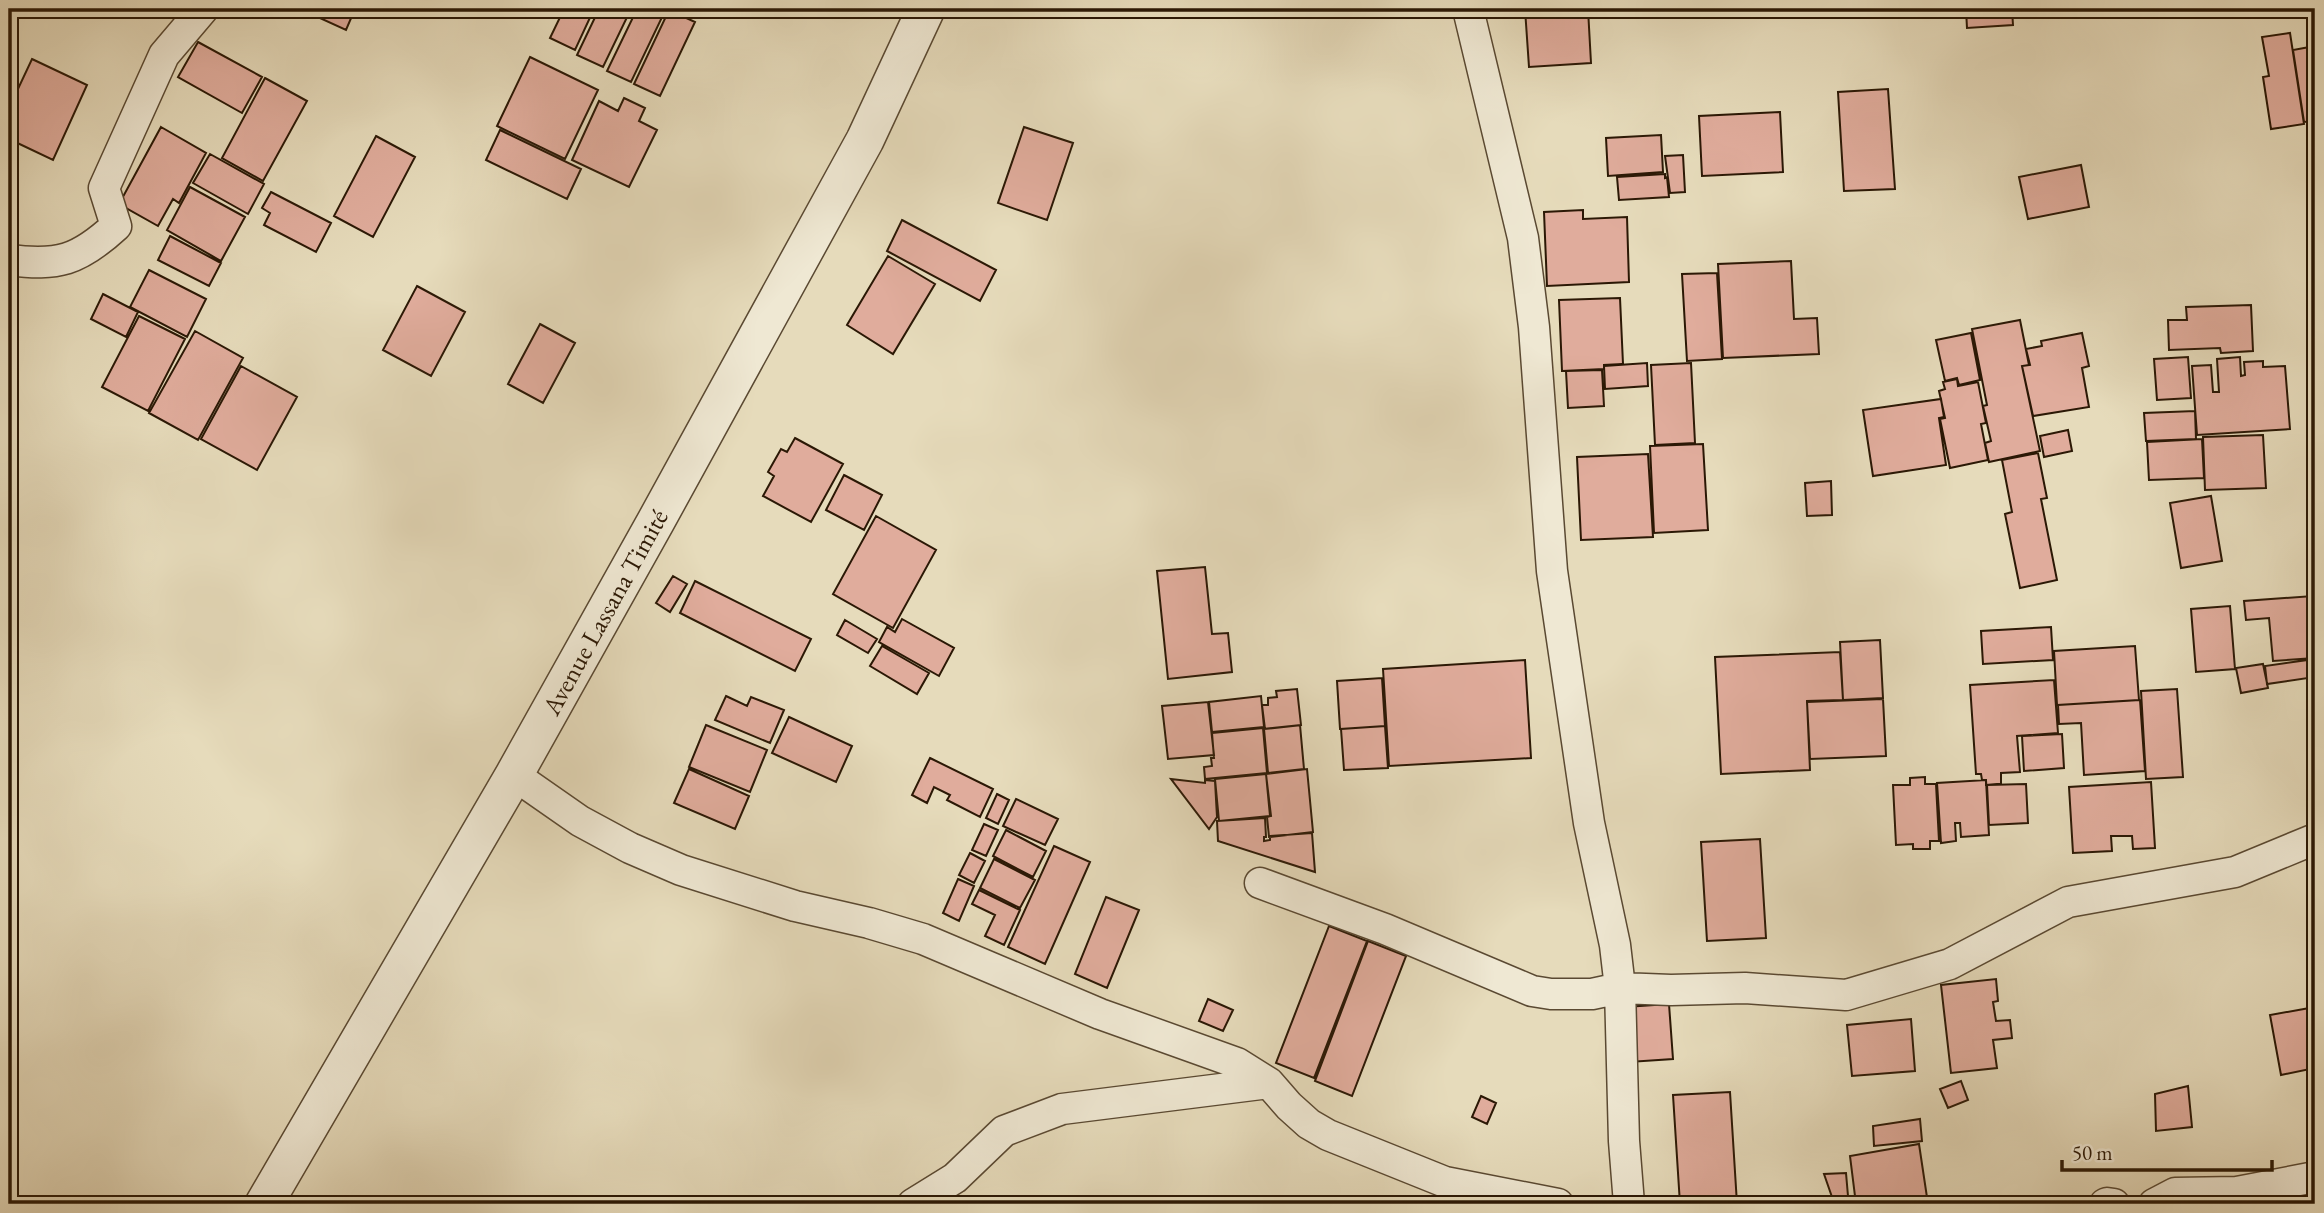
<svg xmlns="http://www.w3.org/2000/svg" width="2324" height="1213" font-family="'EB Garamond',serif">
	<rect width="100%" height="100%" fill="#e6dbbb"/>
	<filter id="stains"><feTurbulence type="fractalNoise" baseFrequency=".00286" numOctaves="4"/><feColorMatrix values="0 0 0 0 .2 0 0 0 0 .09 0 0 0 0 .02 0 0 0 .5 -.17"/></filter>
	<radialGradient id="worn" r=".72"><stop offset=".6" stop-color="#630" stop-opacity="0"/><stop offset="1" stop-color="#630" stop-opacity=".3"/></radialGradient>
	<path fill="#e0ac9c" stroke="#2b1805" stroke-width="2" d="M 313,9 L 355,9 L 346,30 L 311,14 Z
		M 564,9 L 594,9 L 575,50 L 550,38 Z
		M 599,9 L 631,9 L 603,67 L 577,55 Z
		M 637,9 L 661,9 L 665,11 L 631,82 L 607,71 Z
		M 1525,9 L 1588,9 L 1591,63 L 1529,67 Z
		M 1966,9 L 2012,9 L 2013,25 L 1967,28 Z
		M 669,10 L 695,22 L 660,96 L 634,84 Z
		M 2290,33 L 2304,124 L 2271,129 L 2263,77 L 2269,76 L 2262,37 Z
		M 198,42 L 262,77 L 242,113 L 178,77 Z
		M 2315,46 L 2315,121 L 2304,122 L 2293,50 Z
		M 530,57 L 598,90 L 565,159 L 497,126 Z
		M 32,59 L 87,85 L 53,160 L 9,139 L 9,108 Z
		M 265,78 L 307,101 L 263,181 L 222,158 Z
		M 1888,89 L 1895,189 L 1844,191 L 1838,92 Z
		M 624,98 L 645,108 L 639,121 L 657,130 L 629,187 L 572,160 L 599,101 L 618,111 Z
		M 1780,112 L 1783,172 L 1702,176 L 1699,116 Z
		M 161,127 L 206,153 L 179,203 L 173,199 L 158,226 L 119,204 Z
		M 1024,127 L 1073,143 L 1047,220 L 998,203 Z
		M 500,130 L 581,169 L 567,199 L 486,160 Z
		M 1661,135 L 1663,172 L 1608,176 L 1606,138 Z
		M 376,136 L 415,157 L 373,237 L 334,216 Z
		M 210,154 L 264,184 L 248,214 L 193,183 Z
		M 1683,155 L 1685,192 L 1670,193 L 1665,156 Z
		M 2081,165 L 2089,207 L 2028,219 L 2019,177 Z
		M 1665,174 L 1665,178 L 1667,177 L 1669,197 L 1619,200 L 1617,177 Z
		M 190,187 L 245,217 L 221,261 L 167,230 Z
		M 271,192 L 331,223 L 316,252 L 264,225 L 270,213 L 262,208 Z
		M 1583,210 L 1583,219 L 1627,217 L 1629,282 L 1547,286 L 1544,212 Z
		M 902,220 L 996,270 L 980,301 L 887,251 Z
		M 170,236 L 221,263 L 209,286 L 158,260 Z
		M 888,256 L 935,284 L 893,354 L 847,325 Z
		M 1791,261 L 1794,319 L 1817,318 L 1819,354 L 1723,358 L 1718,264 Z
		M 149,270 L 206,299 L 187,337 L 130,307 Z
		M 1717,273 L 1722,359 L 1687,361 L 1682,274 Z
		M 417,286 L 465,312 L 431,376 L 383,350 Z
		M 103,294 L 138,312 L 126,337 L 91,319 Z
		M 1620,298 L 1623,364 L 1604,365 L 1604,369 L 1562,371 L 1559,300 Z
		M 2251,305 L 2253,351 L 2221,353 L 2220,348 L 2169,350 L 2168,320 L 2187,320 L 2186,307 Z
		M 139,316 L 185,339 L 148,411 L 102,387 Z
		M 2020,320 L 2029,365 L 2022,366 L 2040,451 L 1989,462 L 1985,443 L 1991,441 L 1983,406 L 1987,405 L 1972,329 Z
		M 540,324 L 575,343 L 543,403 L 508,384 Z
		M 195,331 L 243,358 L 198,440 L 149,413 Z
		M 1971,333 L 1980,380 L 1959,385 L 1957,378 L 1945,381 L 1936,340 Z
		M 2082,333 L 2089,366 L 2082,368 L 2089,407 L 2033,416 L 2022,366 L 2030,365 L 2026,349 L 2042,346 L 2041,341 Z
		M 2188,357 L 2191,398 L 2157,400 L 2154,359 Z
		M 2240,357 L 2241,376 L 2245,375 L 2244,362 L 2263,361 L 2263,367 L 2285,366 L 2290,429 L 2197,435 L 2192,366 L 2211,365 L 2213,392 L 2219,392 L 2217,359 Z
		M 1647,363 L 1648,386 L 1605,389 L 1604,366 Z
		M 1691,363 L 1695,443 L 1655,445 L 1651,365 Z
		M 241,366 L 297,397 L 257,470 L 201,439 Z
		M 1602,370 L 1604,406 L 1568,408 L 1566,371 Z
		M 1957,379 L 1958,386 L 1978,382 L 1986,423 L 1981,424 L 1988,460 L 1950,468 L 1940,419 L 1945,418 L 1939,391 L 1945,389 L 1943,382 Z
		M 1941,399 L 1944,417 L 1939,418 L 1946,465 L 1873,476 L 1863,410 Z
		M 2195,411 L 2196,439 L 2146,441 L 2144,413 Z
		M 2068,430 L 2072,451 L 2044,457 L 2040,436 Z
		M 2263,435 L 2266,488 L 2205,490 L 2203,437 Z
		M 795,438 L 843,464 L 811,522 L 763,496 L 774,476 L 768,472 L 781,449 L 787,452 Z
		M 2202,439 L 2204,478 L 2149,480 L 2147,442 Z
		M 1703,444 L 1708,530 L 1654,533 L 1650,446 Z
		M 2038,453 L 2047,498 L 2041,499 L 2057,580 L 2020,588 L 2005,514 L 2012,512 L 2002,460 Z
		M 1648,454 L 1653,537 L 1581,540 L 1577,457 Z
		M 844,475 L 882,495 L 864,530 L 826,510 Z
		M 1831,481 L 1832,515 L 1807,516 L 1805,483 Z
		M 2211,496 L 2222,561 L 2181,568 L 2170,503 Z
		M 876,516 L 936,550 L 893,628 L 833,594 Z
		M 1205,567 L 1212,634 L 1228,633 L 1232,672 L 1168,679 L 1157,571 Z
		M 673,576 L 687,584 L 670,612 L 656,603 Z
		M 695,581 L 811,639 L 795,671 L 680,613 Z
		M 2313,596 L 2315,658 L 2273,661 L 2269,618 L 2246,620 L 2244,601 Z
		M 2230,606 L 2235,669 L 2196,672 L 2191,609 Z
		M 902,619 L 954,648 L 939,676 L 879,642 L 887,627 L 895,632 Z
		M 845,620 L 877,639 L 868,653 L 837,635 Z
		M 2051,627 L 2053,660 L 1983,664 L 1981,631 Z
		M 1880,640 L 1883,698 L 1843,700 L 1840,642 Z
		M 882,646 L 929,673 L 917,694 L 870,666 Z
		M 2135,646 L 2139,700 L 2057,705 L 2054,651 Z
		M 1840,652 L 1843,700 L 1807,701 L 1810,770 L 1721,774 L 1715,657 Z
		M 2315,659 L 2315,677 L 2267,684 L 2265,666 Z
		M 1525,660 L 1531,758 L 1389,766 L 1383,669 Z
		M 2263,664 L 2268,688 L 2241,693 L 2236,668 Z
		M 1382,678 L 1385,726 L 1340,729 L 1337,681 Z
		M 2054,680 L 2058,733 L 2017,736 L 2020,772 L 2001,773 L 2001,784 L 1986,785 L 1986,780 L 1982,780 L 1981,774 L 1976,774 L 1970,685 Z
		M 1297,689 L 1301,725 L 1265,729 L 1262,705 L 1268,705 L 1268,698 L 1277,697 L 1276,691 Z
		M 2177,689 L 2183,777 L 2146,779 L 2141,691 Z
		M 726,696 L 747,706 L 751,697 L 784,710 L 770,743 L 715,720 Z
		M 1261,696 L 1264,727 L 1212,732 L 1209,702 Z
		M 1883,699 L 1886,756 L 1810,759 L 1807,702 Z
		M 2140,700 L 2145,771 L 2084,775 L 2081,723 L 2059,724 L 2058,705 Z
		M 1208,702 L 1214,755 L 1168,759 L 1162,706 Z
		M 789,717 L 852,746 L 836,782 L 772,753 Z
		M 706,725 L 767,750 L 750,792 L 689,767 Z
		M 1300,725 L 1304,769 L 1268,773 L 1264,729 Z
		M 1385,726 L 1388,768 L 1344,770 L 1341,729 Z
		M 1263,728 L 1267,773 L 1205,779 L 1204,767 L 1212,766 L 1211,758 L 1214,758 L 1212,733 Z
		M 2062,734 L 2064,768 L 2024,771 L 2022,736 Z
		M 930,758 L 993,789 L 980,817 L 947,800 L 950,795 L 934,787 L 927,803 L 912,795 Z
		M 689,769 L 749,796 L 735,829 L 674,803 Z
		M 1307,769 L 1313,832 L 1269,837 L 1267,817 L 1271,816 L 1266,774 Z
		M 1266,774 L 1270,816 L 1219,821 L 1215,779 Z
		M 1925,777 L 1925,784 L 1936,784 L 1939,841 L 1930,841 L 1930,849 L 1913,849 L 1913,844 L 1896,845 L 1893,785 L 1910,785 L 1910,778 Z
		M 1171,779 L 1205,783 L 1205,780 L 1215,781 L 1217,817 L 1209,829 Z
		M 1986,780 L 1989,835 L 1961,837 L 1960,823 L 1955,823 L 1956,841 L 1941,843 L 1937,783 Z
		M 2151,782 L 2155,848 L 2133,849 L 2132,836 L 2111,836 L 2112,851 L 2073,853 L 2069,787 Z
		M 2026,784 L 2028,823 L 1989,825 L 1987,785 Z
		M 997,794 L 1009,800 L 998,824 L 986,818 Z
		M 1016,799 L 1058,819 L 1045,845 L 1003,826 Z
		M 1265,818 L 1266,837 L 1264,837 L 1264,841 L 1270,840 L 1270,836 L 1312,833 L 1315,872 L 1218,841 L 1217,821 Z
		M 984,824 L 998,830 L 986,856 L 972,850 Z
		M 1006,830 L 1046,851 L 1033,877 L 993,856 Z
		M 1760,839 L 1766,938 L 1707,941 L 1701,842 Z
		M 1054,846 L 1090,862 L 1045,964 L 1008,947 Z
		M 970,853 L 985,861 L 974,883 L 959,875 Z
		M 994,859 L 1035,880 L 1020,908 L 980,888 Z
		M 958,879 L 974,886 L 959,921 L 943,913 Z
		M 979,890 L 1020,910 L 1004,945 L 985,936 L 995,915 L 972,904 Z
		M 1106,897 L 1139,910 L 1107,988 L 1075,974 Z
		M 1329,926 L 1367,941 L 1314,1078 L 1276,1063 Z
		M 1368,941 L 1406,956 L 1352,1096 L 1315,1081 Z
		M 1996,979 L 1998,1001 L 1993,1002 L 1996,1021 L 2010,1020 L 2012,1038 L 1993,1040 L 1997,1068 L 1951,1073 L 1941,985 Z
		M 1208,999 L 1233,1010 L 1223,1031 L 1199,1021 Z
		M 1669,1004 L 1673,1059 L 1629,1062 L 1625,1007 Z
		M 2315,1007 L 2315,1068 L 2281,1075 L 2270,1015 Z
		M 1911,1019 L 1915,1071 L 1852,1076 L 1847,1025 Z
		M 1961,1081 L 1968,1100 L 1948,1108 L 1940,1089 Z
		M 2188,1086 L 2192,1127 L 2156,1131 L 2155,1094 Z
		M 1730,1092 L 1737,1204 L 1680,1204 L 1673,1095 Z
		M 1481,1096 L 1496,1103 L 1487,1124 L 1472,1117 Z
		M 1920,1119 L 1922,1141 L 1874,1146 L 1873,1126 Z
		M 1919,1144 L 1928,1204 L 1856,1204 L 1850,1156 Z
		M 1846,1173 L 1848,1196 L 1832,1197 L 1824,1174 Z"/>
	<g fill="none" stroke-linecap="round" stroke-linejoin="round">
		<defs>
			<path id="minor" d="M 1468,9 L 1523,238 L 1534,327 L 1552,571 L 1589,823 L 1615,945 L 1620,988 L 1624,1141 L 1629,1204
				M 9,260 C 58,266 78,261 116,226 L 104,188 L 164,55 L 203,9
				M 514,775 L 580,821 L 630,848 L 681,870 L 795,906 L 869,923 L 923,939 L 1100,1014 L 1237,1063 L 1269,1083 L 1289,1106 L 1309,1124 L 1328,1135 L 1445,1182 L 1558,1204
				M 1260,883 L 1385,929 L 1532,991 L 1551,994 L 1592,994 L 1620,988 L 1671,990 L 1745,988 L 1846,995 L 1950,964 L 2068,902 L 2235,872 L 2315,839
				M 913,1204 L 955,1178 L 1004,1131 L 1062,1109 L 1269,1083
				M 2105,1204 L 2107,1203 L 2114,1204
				M 2154,1204 L 2175,1193 L 2237,1192 L 2315,1177"/>
			<path id="tertiary" d="M 264,1204 L 514,775 L 656,521 L 865,140 L 926,9"/>
		</defs>
		<use href="#minor" stroke="#5a4932" stroke-width="33"/>
		<use href="#tertiary" stroke="#5a4932" stroke-width="40"/>
		<use href="#minor" stroke="#efe8d3" stroke-width="30"/>
		<use href="#tertiary" stroke="#efe8d3" stroke-width="37"/>
	</g>
	<g text-anchor="middle" stroke-width="5" stroke-linejoin="round" paint-order="stroke">
		<g font-size="26" fill="#2b1805" stroke="#efe8d3">
			<text transform="translate(605 612) rotate(-61)" y="9">Avenue Lassana Timité</text>
		</g>
	</g>
	<rect width="2324" height="1213" fill="none" stroke="#e6dbbb" stroke-width="35"/>
	<rect x="10" y="10" width="2303" height="1192" fill="none" stroke="#2b1805" stroke-width="3.5"/>
	<rect x="18" y="18" width="2289" height="1178" fill="none" stroke="#2b1805" stroke-width="2"/>
	<path d="M2062 1160v10h210v-10" fill="none" stroke="#2b1805" stroke-width="3.5"/>
	<text x="2072" y="1160" font-size="21" fill="#2b1805" stroke="#efe8d3" stroke-width="5" paint-order="stroke">50 m</text>
	<rect width="100%" height="100%" filter="url(#stains)"/>
	<rect width="100%" height="100%" fill="url(#worn)"/>
</svg>
